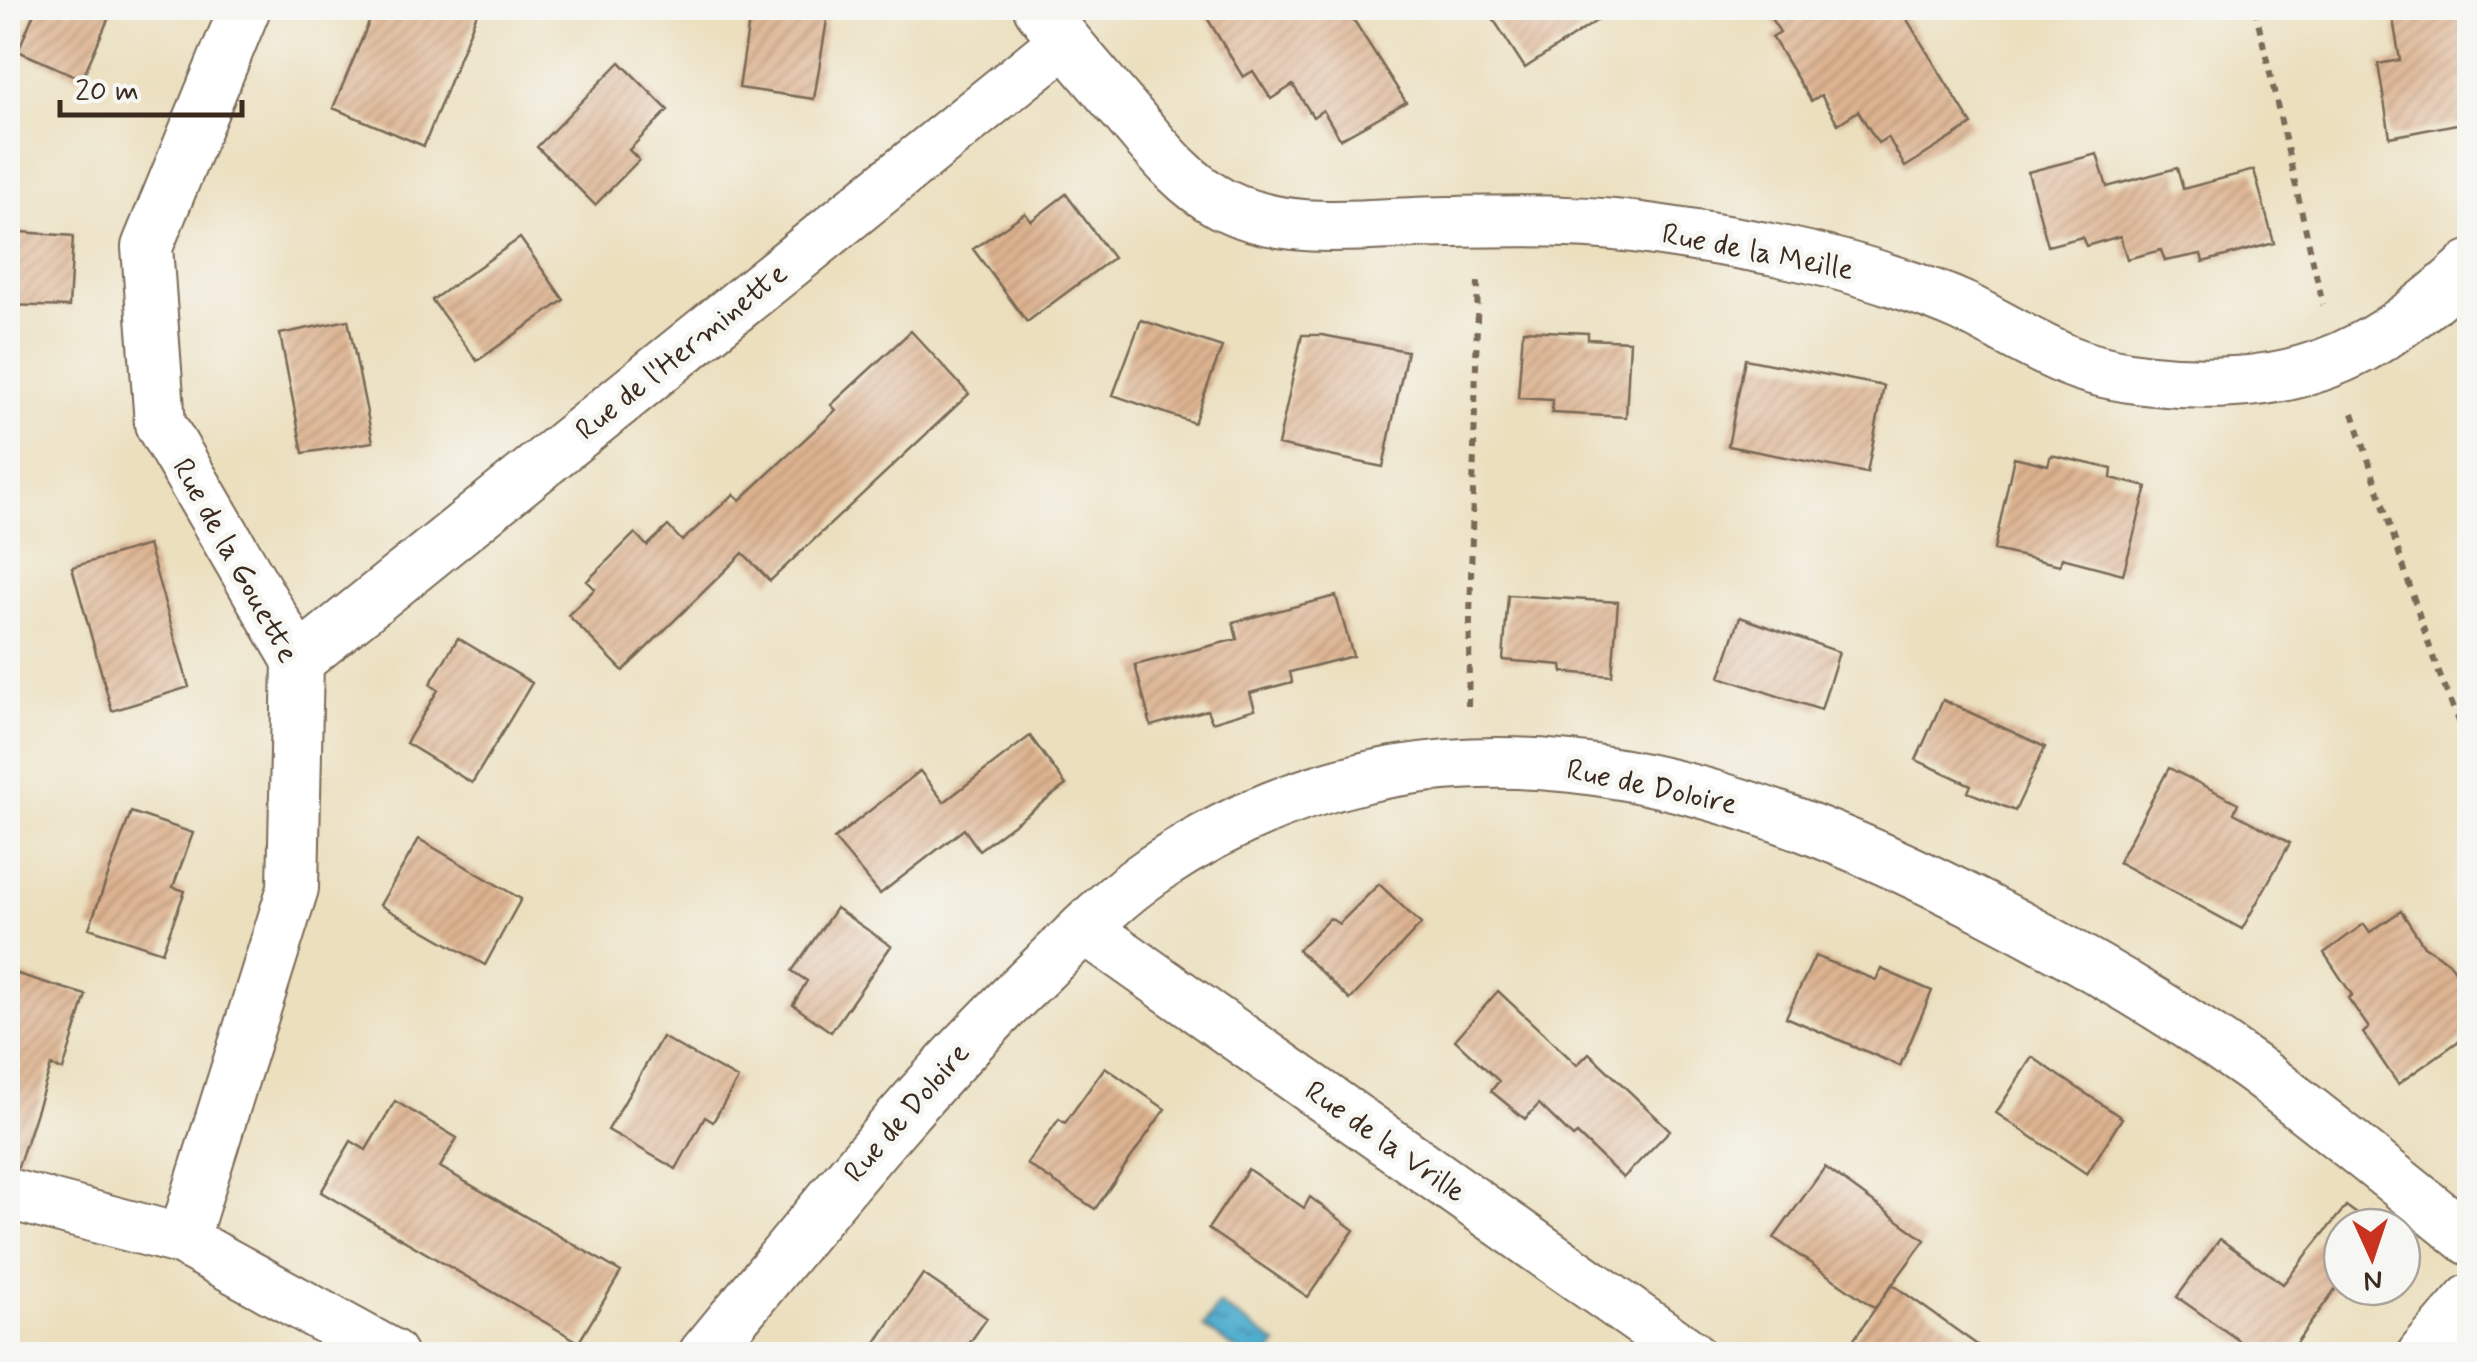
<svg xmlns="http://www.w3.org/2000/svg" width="2477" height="1362" font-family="Mynerve,sans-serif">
	<defs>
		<pattern id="water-ripples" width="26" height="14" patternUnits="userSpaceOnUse" patternTransform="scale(2.5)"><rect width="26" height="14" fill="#4fadce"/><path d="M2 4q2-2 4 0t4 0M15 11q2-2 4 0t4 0" fill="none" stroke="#438da7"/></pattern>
		<pattern id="building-hatch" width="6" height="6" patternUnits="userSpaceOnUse" patternTransform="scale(2.5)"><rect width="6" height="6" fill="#deb491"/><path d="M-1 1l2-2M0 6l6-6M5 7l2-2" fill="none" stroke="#b59376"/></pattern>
	</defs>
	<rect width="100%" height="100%" fill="#f6f6f2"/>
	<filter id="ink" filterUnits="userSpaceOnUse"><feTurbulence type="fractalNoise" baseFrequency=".01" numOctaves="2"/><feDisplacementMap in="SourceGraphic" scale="20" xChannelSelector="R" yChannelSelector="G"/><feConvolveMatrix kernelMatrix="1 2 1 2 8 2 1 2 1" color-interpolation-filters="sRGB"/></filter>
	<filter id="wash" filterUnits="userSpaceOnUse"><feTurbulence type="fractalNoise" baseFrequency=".0048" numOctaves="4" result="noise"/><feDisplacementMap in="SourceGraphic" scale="40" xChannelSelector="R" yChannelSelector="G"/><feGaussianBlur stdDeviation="2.25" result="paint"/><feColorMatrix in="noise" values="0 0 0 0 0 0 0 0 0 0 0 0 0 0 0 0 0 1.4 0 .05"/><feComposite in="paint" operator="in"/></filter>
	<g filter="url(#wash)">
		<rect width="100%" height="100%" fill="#ebdfbe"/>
		<path fill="url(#water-ripples)" stroke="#456c76" stroke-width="2.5" d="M 1219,1304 L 1277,1344 L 1270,1354 L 1243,1354 L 1203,1327 Z"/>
		<g id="blocks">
			<path fill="url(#building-hatch)" d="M 36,8 L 113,8 L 82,79 L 18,51 Z
				M 375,8 L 479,8 L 424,146 L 333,108 Z
				M 751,8 L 829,8 L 814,99 L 739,88 Z
				M 1201,8 L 1346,8 L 1406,102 L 1340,139 L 1323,110 L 1313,117 L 1293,85 L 1271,99 L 1253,71 L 1243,77 Z
				M 1486,8 L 1616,8 L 1525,68 Z
				M 1764,8 L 1900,8 L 1972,125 L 1905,167 L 1888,137 L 1878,143 L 1858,111 L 1838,124 L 1821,95 L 1811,101 L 1772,37 L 1780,32 Z
				M 2391,8 L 2470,8 L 2470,83 L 2460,85 L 2467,122 L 2390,137 L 2378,64 L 2400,60 Z
				M 620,62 L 668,110 L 629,150 L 639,160 L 595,205 L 537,147 Z
				M 2097,154 L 2107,187 L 2177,168 L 2183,189 L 2254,170 L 2274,243 L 2203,262 L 2201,254 L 2165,261 L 2161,250 L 2127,259 L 2120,236 L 2086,246 L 2082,237 L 2048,246 L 2028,172 Z
				M 1066,194 L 1113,258 L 1027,322 L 973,249 L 1025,213 L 1031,221 Z
				M 8,231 L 73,236 L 69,307 L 8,305 Z
				M 520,238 L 564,300 L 477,361 L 432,300 Z
				M 348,320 L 373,442 L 303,453 L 280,334 Z
				M 1141,320 L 1222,347 L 1194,423 L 1113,395 Z
				M 1523,330 L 1588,333 L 1588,339 L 1630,341 L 1626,417 L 1552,413 L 1552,400 L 1518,398 Z
				M 911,331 L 969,394 L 770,581 L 743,553 L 623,671 L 568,615 L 595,589 L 587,581 L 635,533 L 647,546 L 668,526 L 682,541 L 734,494 L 740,500 L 836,410 L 831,405 Z
				M 1302,335 L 1322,335 L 1407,351 L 1383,467 L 1278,445 Z
				M 1745,359 L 1884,386 L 1867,473 L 1728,446 Z
				M 2051,455 L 2112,469 L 2111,478 L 2147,487 L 2123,574 L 2062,558 L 2060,565 L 1994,550 L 2014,457 L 2048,465 Z
				M 148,545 L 189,687 L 112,711 L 72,567 Z
				M 1508,595 L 1618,602 L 1612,676 L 1563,672 L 1562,665 L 1503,660 Z
				M 1336,596 L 1353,656 L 1290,672 L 1292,682 L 1250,693 L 1255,709 L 1212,722 L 1207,710 L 1151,726 L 1135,665 L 1237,639 L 1233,622 Z
				M 1740,617 L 1839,652 L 1821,710 L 1720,677 Z
				M 458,638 L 532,683 L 472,783 L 406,743 L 438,690 L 430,684 Z
				M 1943,700 L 2045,747 L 2015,811 L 1968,792 L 1971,785 L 1916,760 Z
				M 1030,736 L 1066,785 L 979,850 L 964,829 L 880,894 L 834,839 L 920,771 L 944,802 Z
				M 2169,768 L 2238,803 L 2234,813 L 2290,843 L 2242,929 L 2118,862 Z
				M 131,812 L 193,833 L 173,887 L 185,891 L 162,952 L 89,928 Z
				M 419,839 L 521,899 L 485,965 L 380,905 Z
				M 1379,884 L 1421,924 L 1350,1000 L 1298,950 L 1330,918 L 1339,924 Z
				M 836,908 L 891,946 L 831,1032 L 793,1005 L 807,981 L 792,971 Z
				M 2401,911 L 2424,946 L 2450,963 L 2470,994 L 2470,1033 L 2398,1084 L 2363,1033 L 2369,1028 L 2348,998 L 2352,995 L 2324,953 L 2364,924 L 2370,932 Z
				M 1815,956 L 1876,980 L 1881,969 L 1932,991 L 1900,1066 L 1786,1017 Z
				M 8,971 L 86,995 L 63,1070 L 51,1066 L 18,1167 L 8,1166 Z
				M 1498,991 L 1577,1065 L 1589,1053 L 1670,1130 L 1623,1178 L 1577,1134 L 1573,1137 L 1539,1104 L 1525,1119 L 1491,1091 L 1499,1081 L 1455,1040 Z
				M 662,1037 L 738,1079 L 713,1122 L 705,1117 L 676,1169 L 608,1130 Z
				M 2032,1057 L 2122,1118 L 2087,1174 L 1996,1113 Z
				M 1105,1067 L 1165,1109 L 1095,1209 L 1027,1164 L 1059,1119 L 1065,1123 Z
				M 395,1101 L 457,1138 L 440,1167 L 621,1272 L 579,1342 L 321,1192 L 351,1141 L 366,1150 Z
				M 1825,1167 L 1925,1240 L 1875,1308 L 1774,1238 Z
				M 1248,1169 L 1304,1208 L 1310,1197 L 1354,1230 L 1308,1297 L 1208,1229 Z
				M 2346,1206 L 2375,1227 L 2342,1227 L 2342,1280 L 2288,1354 L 2258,1354 L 2177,1297 L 2220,1239 L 2283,1284 Z
				M 923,1274 L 987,1318 L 962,1354 L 868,1354 Z
				M 1892,1284 L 1990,1354 L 1844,1354 Z"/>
		</g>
	</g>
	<g filter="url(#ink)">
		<use href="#blocks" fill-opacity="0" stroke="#796956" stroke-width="2.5"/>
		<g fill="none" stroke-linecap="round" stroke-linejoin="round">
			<defs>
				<path id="minor" d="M 1039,8 C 1066,43 1096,77 1125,111 C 1154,145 1182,183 1222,204 C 1293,239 1373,222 1449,222 C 1517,221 1588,219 1655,230 C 1737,242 1818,255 1896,282 C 1918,289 1941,297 1963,307 C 1998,324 2032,346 2069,361 C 2116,380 2183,385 2234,382 C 2334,377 2399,332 2470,266
					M 298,661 L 1065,41
					M 1084,928 L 1689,1354
					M 8,1194 L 183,1240 L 391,1354
					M 183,1240 L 293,888 L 298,661 L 160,424 L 147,247 L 245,8
					M 704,1354 C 811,1225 913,1093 1035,976 C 1073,939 1111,899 1155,869 C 1431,685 1712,768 1985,908 C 2076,955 2167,1007 2251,1067 C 2326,1122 2397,1182 2470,1240
					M 2423,1354 L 2470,1300"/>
			</defs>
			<use href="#minor" stroke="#796956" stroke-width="54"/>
			<path stroke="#796956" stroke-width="6" stroke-dasharray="8 8" stroke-linecap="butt" d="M 2255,8 L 2323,305
				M 2353,413 L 2434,660 L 2470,752
				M 1468,706 L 1478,279"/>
			<use href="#minor" stroke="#fff" stroke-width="50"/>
		</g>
	</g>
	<g text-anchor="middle" stroke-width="10" stroke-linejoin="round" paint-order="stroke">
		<g font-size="30" fill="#3b2a1e" stroke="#f6f6f2">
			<text transform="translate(1758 251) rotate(11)" y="10">Rue de la Meille</text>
			<text transform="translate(681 351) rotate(-39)" y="10">Rue de l'Herminette</text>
			<text transform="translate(236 560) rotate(61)" y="10">Rue de la Gouette</text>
			<text transform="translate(1652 786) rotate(12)" y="10">Rue de Doloire</text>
			<text transform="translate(906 1112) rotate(-49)" y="10">Rue de Doloire</text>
			<text transform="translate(1386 1141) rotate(35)" y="10">Rue de la Vrille</text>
		</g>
	</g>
	<rect width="2477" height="1362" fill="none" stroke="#f6f6f2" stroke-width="40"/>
	<g transform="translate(2372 1257) rotate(177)"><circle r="48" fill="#f6f6f2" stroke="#aba49d" stroke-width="2.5"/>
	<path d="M0-8L18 38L0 25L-18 38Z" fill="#c8321e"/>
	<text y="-15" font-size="28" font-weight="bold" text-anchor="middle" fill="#3b2a1e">N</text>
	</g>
	<path d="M60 100v15h182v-15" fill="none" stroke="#3b2a1e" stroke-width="5"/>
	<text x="75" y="100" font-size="30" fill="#3b2a1e" stroke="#f6f6f2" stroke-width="8" paint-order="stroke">20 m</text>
</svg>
